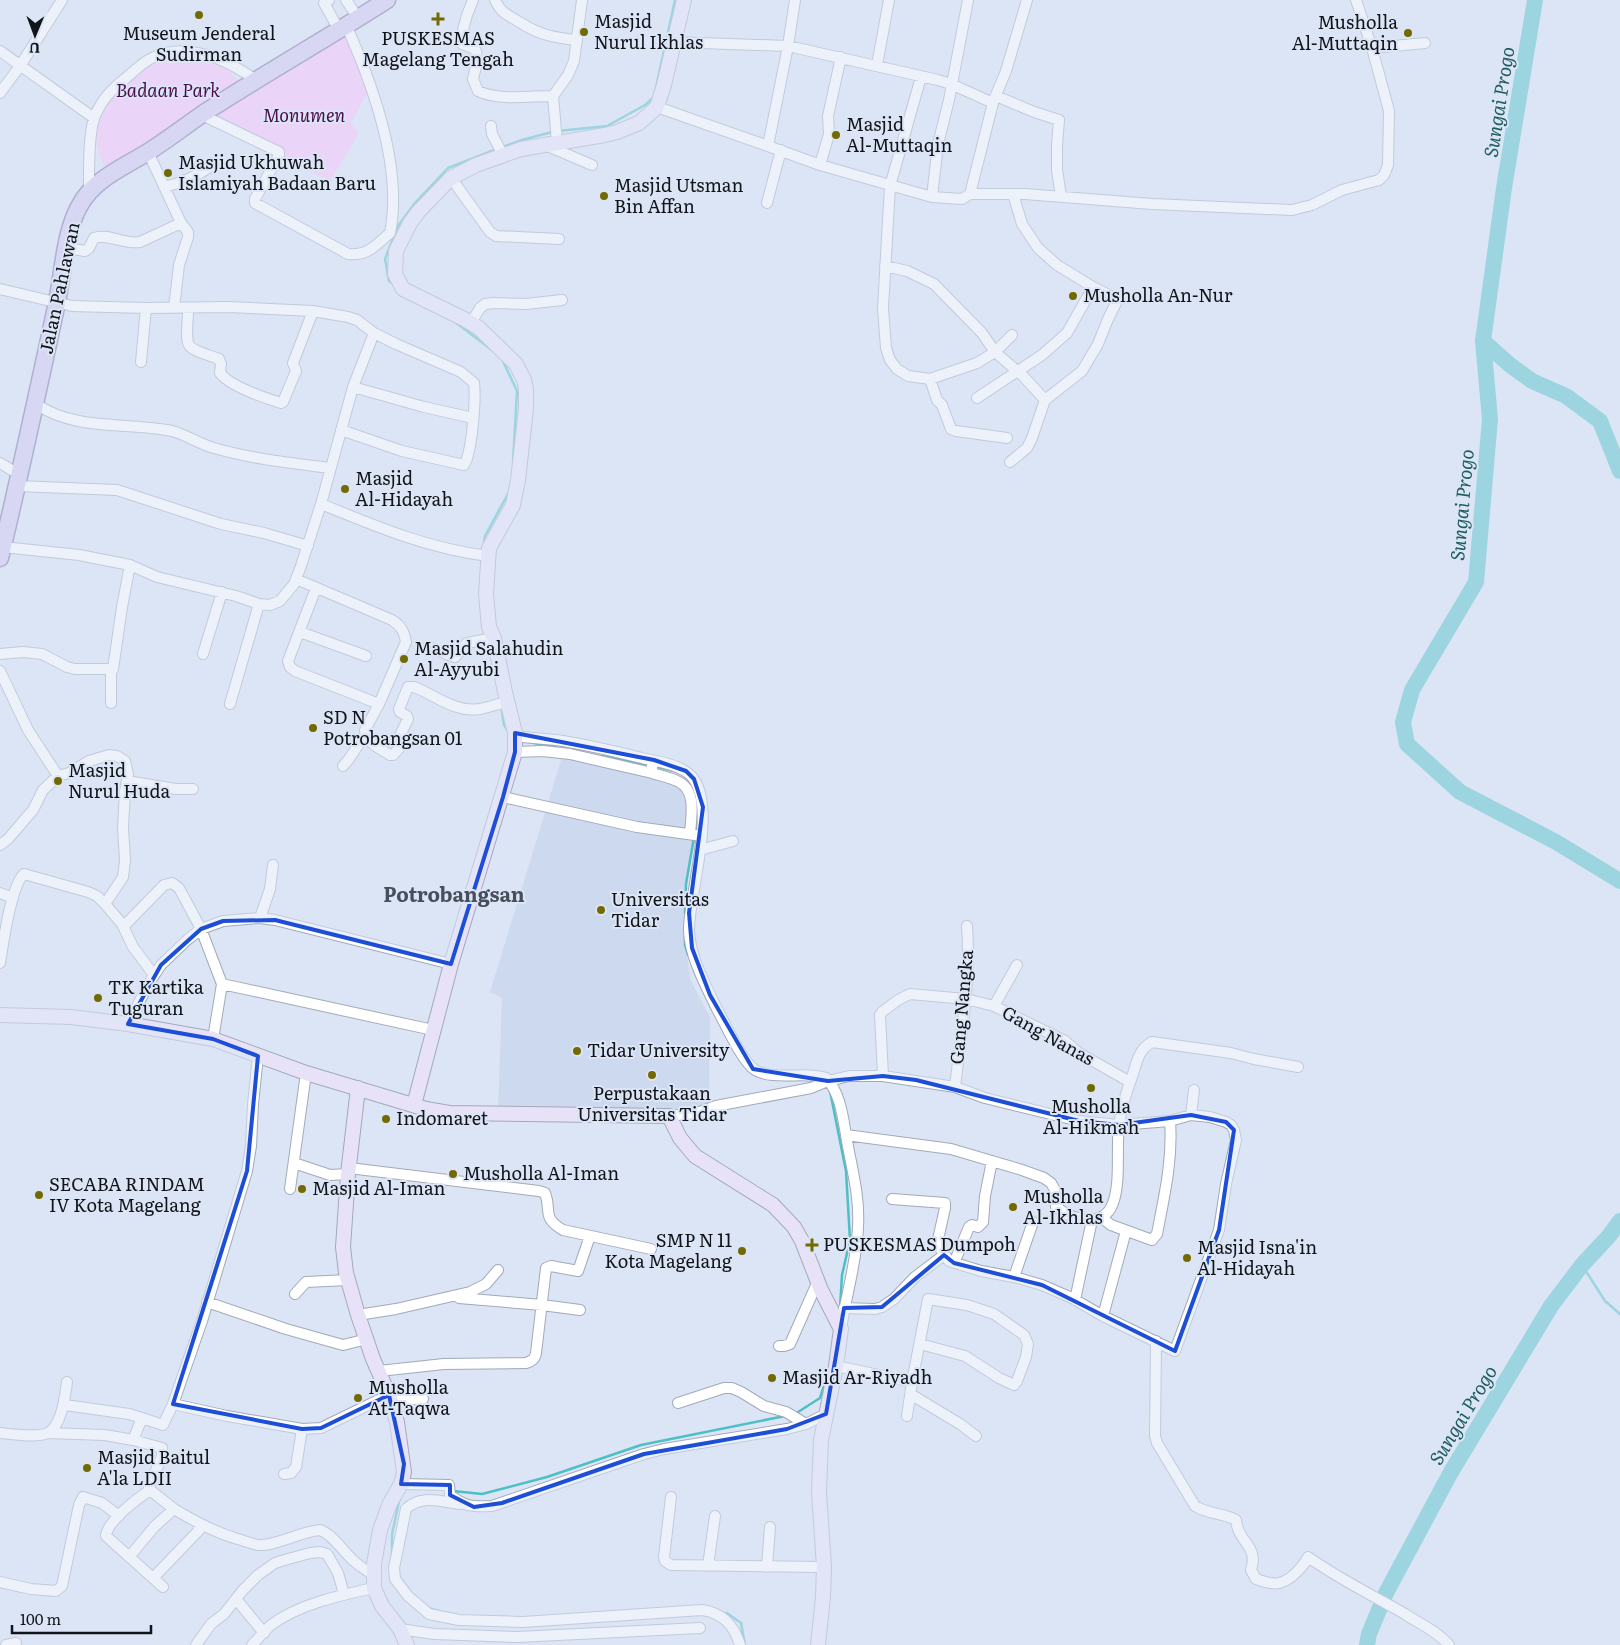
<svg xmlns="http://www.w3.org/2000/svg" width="1620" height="1645" font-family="Literata,serif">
	<rect width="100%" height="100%" fill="#dce5f5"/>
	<path fill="#ccd9ef" d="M 563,754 L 689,783 L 698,795 L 700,821 L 687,877 L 686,944 L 690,979 L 710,1017 L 709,1109 L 498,1111 L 502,998 L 490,992 Z"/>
	<path fill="#fbc0fa" d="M 347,33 L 368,92 L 351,123 L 359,133 L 330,181 L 205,121 Z
		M 173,54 L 214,60 L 228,70 L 240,83 L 118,167 L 105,166 C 102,160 98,154 97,148 C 89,110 122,80 151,62 C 157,58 166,57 173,54 Z"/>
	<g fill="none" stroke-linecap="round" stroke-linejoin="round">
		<path stroke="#4ebfc4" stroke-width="2.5" d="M 558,131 L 607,126 L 645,105 L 654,97 L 675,0
			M 503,147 L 522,140 L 552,132
			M 395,285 L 389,281 L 385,259 L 398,226 L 415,203 L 448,168 L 497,149
			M 455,322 L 492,350
			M 502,359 L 517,391 L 513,462
			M 484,543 L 485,536 L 509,492
			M 501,705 L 504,725 L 508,731
			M 529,742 L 555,747
			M 602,756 L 649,765
			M 654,766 L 678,772
			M 695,832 L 697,820 L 697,810
			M 685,913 L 686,884 L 694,837
			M 685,936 L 685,945 L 688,955
			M 830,1091 L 846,1171 L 850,1240 L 842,1275 L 840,1308
			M 1582,1265 L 1605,1301 L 1620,1314
			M 795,1414 L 820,1398 L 828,1372
			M 453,1491 L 482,1494 L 547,1477 L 641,1445 L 785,1416
			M 392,1556 L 392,1534 L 400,1497
			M 428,1608 L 439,1611
			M 723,1613 L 727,1613 L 741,1623 L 745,1645"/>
		<path stroke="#4ebfc4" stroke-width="16" d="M 1535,0 L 1504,188 L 1483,341 L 1490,419 L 1476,582 L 1412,690 L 1403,722 L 1407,744 L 1460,792 L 1556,842 L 1620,881
			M 1483,341 L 1510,365 L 1532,381 L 1566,396 L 1600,421 L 1620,471
			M 1367,1645 L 1369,1634 L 1386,1593 L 1451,1472 L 1551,1306 L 1582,1265 L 1609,1236 L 1620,1221"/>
		<defs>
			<path id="street" d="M 329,0 L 324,3 L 339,30
				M 346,0 L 358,18
				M 473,0 L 467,15 L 460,41 L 462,44 L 473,48 L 476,51 L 477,62 L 473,79 L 478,91 C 499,101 529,96 553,96 L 568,75 L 574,61 L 582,0
				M 495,0 C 502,15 509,15 521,23 C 539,35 556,38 577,40
				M 673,42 L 788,46 L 938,80 L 951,84 L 993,103 L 970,194
				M 1372,48 L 1425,43
				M 0,51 L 94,118
				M 877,65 L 889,0
				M 921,77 L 890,186 L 883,308 L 886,348 L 890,360 L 897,369 L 908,376 L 930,379 L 977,363 L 995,352 L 1012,335
				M 0,93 L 20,66 L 62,0
				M 553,96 L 557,142
				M 996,96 L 1034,112 L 1059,120 L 1057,145 L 1057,170 L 1061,196
				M 993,102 L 1006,71 L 1027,0
				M 657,107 L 768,146 L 820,165 L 932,197 L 962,199 L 970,194 L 1025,194 L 1152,204 L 1292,210 L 1312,205 L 1342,190 L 1379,180 L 1384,175 L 1388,165 L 1389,111 L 1372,48 L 1356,0
				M 202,115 L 279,152 L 279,155 L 255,199 L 255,203 L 348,254 C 368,256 376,245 390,233 C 403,168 373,85 346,25
				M 491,126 L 492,134 L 503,155
				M 545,145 L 592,165
				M 768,146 L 788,46 L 795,0
				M 820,165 L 829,134 L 828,116 L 841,57
				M 451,178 L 490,232 L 496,236 L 559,239
				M 164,187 C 183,183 197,176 213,165
				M 89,192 C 89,173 88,132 95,116 C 102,99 112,89 126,78 C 133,72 141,64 150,59 C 185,40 226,59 256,80
				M 932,197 L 938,144 L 949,100 L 968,0
				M 767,203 L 781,150
				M 67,248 L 85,251 L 89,248 L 94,238 C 109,233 125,245 140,242 L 181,223 L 148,152
				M 885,266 L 907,271 L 934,284 L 982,333 L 995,352 L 1023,376 L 1045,400
				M 0,289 L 72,306 L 146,308 L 228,307 L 313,311 L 348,317 L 357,320 L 374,333 L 396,344 L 461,372 L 474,383 C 476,399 472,453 464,465 L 402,451 L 341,430
				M 174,308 L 179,265 L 188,237 L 188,232 L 181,223
				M 188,313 C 186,351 183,346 219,359 L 221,364 L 220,373 C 230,386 265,398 281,403 L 283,402 L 296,371 L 293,363 L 313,311
				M 471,323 L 480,308 L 485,304 L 493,303 L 526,304 L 562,300
				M 141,362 L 146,308
				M 930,379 L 937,400 L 942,405 L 951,429 L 956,431 L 1007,438
				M 353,387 L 424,407 L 473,418
				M 977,398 L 1042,355 L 1067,333 L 1093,287
				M 36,404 C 75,431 127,422 172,431 C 187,435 199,444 214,448 C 252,459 291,463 330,468
				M 1010,462 L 1027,448 L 1032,438 L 1045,400 L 1082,371 L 1098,344 L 1108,319 L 1116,303 L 1113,297 L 1093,287 L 1057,265 L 1038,248 L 1022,224 L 1013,194
				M 0,463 L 20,475
				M 17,486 L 117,490 L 221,524 L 264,533 L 308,546
				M 321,504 C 375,526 429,549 488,556
				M 3,547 L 79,555 L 130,565 L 157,577 L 236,596 L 259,604 L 270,605 L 280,601 L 294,584 L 301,566 L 321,504 L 353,387 L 374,333
				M 296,579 L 392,620 C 401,626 404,631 406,642 L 379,704 L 365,730 C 365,743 381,749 390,755 L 393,755 L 407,740 L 401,733 L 408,719 L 407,716 L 400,712 L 399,709 L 408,687 L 414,687 C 435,695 455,713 480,709 C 489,707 498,704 507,702
				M 316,588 L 288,661 L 290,667 L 295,671 L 379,704
				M 300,632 L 366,656
				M 428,647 L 455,657 L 467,643 L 494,638
				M 0,654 L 23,652 L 42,654 L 67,667 L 75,669 L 113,669 L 122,607 L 130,565
				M 203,654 L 222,592
				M 111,669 L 111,703
				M 0,671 L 28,730 L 58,776
				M 230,704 L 259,604
				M 515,733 L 522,737 C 533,738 545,739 556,740 C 585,744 613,751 642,758 C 656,761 672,763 685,771 C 723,793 688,894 689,931 C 690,957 706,986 717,1009 C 725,1023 742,1062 755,1070 C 774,1081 805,1071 826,1078 C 840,1092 843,1117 846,1135 C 851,1166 860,1195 858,1227 C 857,1261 846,1295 841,1329
				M 515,752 L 543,751 L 570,754 L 652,773
				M 343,766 L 349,759 L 365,735
				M 652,766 L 652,773 C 661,776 670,777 679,782 C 697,791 691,817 690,834
				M 127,781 L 176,789 L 193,789
				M 503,797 L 637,827 L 702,836
				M 0,845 L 8,839 L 33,810 L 43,790 L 58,776 L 69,773 L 89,761 L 109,755 L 117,756 L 125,761 L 128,774 L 125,791 L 123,828 L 125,860 L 123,877 L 105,904 L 122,924 L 126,924 L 164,885 L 172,883 L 179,888 L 201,929 L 222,984 L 213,1039
				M 700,850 L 733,841
				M 0,893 L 13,898
				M 260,918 L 270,889 L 273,865
				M 122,924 L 133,947 L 154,975
				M 0,963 C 3,944 11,885 24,874 L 88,892 L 97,896 L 105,904
				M 222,984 L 433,1030
				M 994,1006 L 1017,965
				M 128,1024 L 149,983 L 161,965 L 187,940 L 201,929 L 223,921 L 260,918 L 275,920 L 451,964
				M 258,1056 L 253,1104 L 251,1146 L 247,1171 L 202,1321 L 173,1404 L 227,1416 L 302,1429 L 321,1428 L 389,1395
				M 883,1076 L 880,1015 L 882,1012 L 898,1000 L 910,994 L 966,999 L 994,1006 L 1065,1041 L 1079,1053 L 1130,1082
				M 955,1087 C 961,1034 971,980 967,926
				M 1191,1115 L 1194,1090
				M 669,1116 L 697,1113 L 716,1106 L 811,1088 L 828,1081 L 849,1076 L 883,1076 L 955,1087 L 985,1098 L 1079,1121 L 1119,1125 L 1170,1121 L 1191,1115 L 1210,1117 L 1226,1122 L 1231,1125 L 1234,1130 L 1236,1140 L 1226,1184 L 1219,1230 L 1175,1351 L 1103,1316 L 1072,1298 L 1042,1285 L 1014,1277 L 981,1271 L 949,1261 L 937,1244 L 945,1208 L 945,1203 L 892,1199
				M 846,1135 L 951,1149 L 1022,1170 L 1044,1178 L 1051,1183 L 1055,1190 L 1056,1207 C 1072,1220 1104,1229 1113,1203 C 1121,1182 1116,1149 1119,1126 C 1121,1108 1127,1090 1133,1074 C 1137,1061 1139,1049 1152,1042 L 1231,1053 L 1254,1059 L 1298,1067
				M 294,1163 L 330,1175 L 348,1174
				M 349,1168 L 539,1191 L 545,1193 C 552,1211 541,1217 563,1230 L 651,1249
				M 290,1189 L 306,1073
				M 1102,1218 L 1111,1225 L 1152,1240 L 1157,1234 C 1164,1197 1173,1160 1170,1121
				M 954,1263 L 969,1227 L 972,1225 L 978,1227 L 983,1222 L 985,1196 L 992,1161
				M 1014,1277 L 1033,1222
				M 295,1294 L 306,1282 L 348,1280
				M 459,1298 L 542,1305 L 580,1310
				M 1075,1300 L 1092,1220
				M 207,1302 L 286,1329 L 343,1345 L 367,1339
				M 844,1308 L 875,1309 L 882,1307 L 894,1299 L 915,1277 L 944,1255
				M 358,1315 L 396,1309 L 470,1292 L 486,1284 L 498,1270
				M 1103,1316 L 1126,1231
				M 1156,1341 L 1155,1436 L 1157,1443 L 1195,1506 C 1207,1514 1223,1513 1236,1520 C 1238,1543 1259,1545 1251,1570 L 1256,1579 C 1262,1581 1272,1585 1279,1583 C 1290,1581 1303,1567 1308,1557 C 1339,1579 1372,1595 1405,1614 C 1420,1624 1437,1631 1449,1645
				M 779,1346 L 784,1346 L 790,1344 L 818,1281
				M 836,1366 L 912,1382
				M 379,1371 L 444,1364 L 526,1363 C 532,1361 535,1359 536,1353 L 546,1268 L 551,1266 L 578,1271 L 590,1236
				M 912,1395 L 960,1424 L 976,1436
				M 391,1400 L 423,1399
				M 678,1403 L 724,1388 L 732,1388 L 741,1392 L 764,1406 L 786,1412 L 806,1424
				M 65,1405 L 129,1414 L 142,1418
				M 907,1416 L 912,1382 L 928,1299 L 967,1305 L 994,1314 L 1024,1335 L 1028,1344 L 1026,1357 L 1017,1381 L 1014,1385 L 999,1378 L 965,1356 L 920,1344
				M 0,1433 C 11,1434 38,1438 48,1433 C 62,1425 65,1396 67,1382
				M 48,1433 L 105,1435 L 133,1440 L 162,1448 L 162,1456 L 149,1487 L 150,1490 C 138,1498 107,1521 106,1536 L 163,1587
				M 133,1440 L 142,1418 L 163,1425 L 173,1404
				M 284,1474 L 291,1473 L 296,1467 L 302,1429
				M 401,1484 L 449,1485 L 450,1495 C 465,1507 473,1507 492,1506 L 644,1454 L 664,1449 L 787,1429 L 806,1424 L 826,1414
				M 150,1490 L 174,1509
				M 671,1497 L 664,1557 L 665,1561 L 671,1565 L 824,1567
				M 460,1504 C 442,1502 420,1494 406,1509 L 394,1568 L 395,1579 L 408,1596 L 429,1614 L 459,1620 L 523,1622 L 702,1610 C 723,1613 734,1625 740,1645
				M 129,1557 L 155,1526 L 174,1509 C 196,1522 216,1533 241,1540 C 248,1542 256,1546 263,1545 C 283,1543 300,1532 320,1530 C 334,1535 343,1552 355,1562 C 361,1567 368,1571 374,1576
				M 708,1566 L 715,1516
				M 767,1567 L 770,1527
				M 153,1578 L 203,1526
				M 0,1582 L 31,1589 L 56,1591 L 62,1586 L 79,1505 L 83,1497 L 102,1503 L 119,1516
				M 236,1599 L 264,1633
				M 400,1629 L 434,1634 L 517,1637 L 700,1628
				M 6,1645 L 16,1643
				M 196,1645 L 211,1624 L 224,1614 L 243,1590 L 258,1575 L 275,1563 L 288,1559 L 310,1553 L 320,1552 L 327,1554 L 338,1573 L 344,1594
				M 252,1645 C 258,1639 264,1631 271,1625 C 299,1604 341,1595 374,1588"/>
			<path id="secondary" d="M 0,1015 L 71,1017 L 128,1024 L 213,1039 L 306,1073 L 426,1109 L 449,1113 L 669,1116 L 680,1138 L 695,1156 L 773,1205 L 794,1227 L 802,1241 L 821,1290 L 841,1329 L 836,1366 L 821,1440 L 819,1492 L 824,1567 L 823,1597 L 818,1645
				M 358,1088 L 348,1174 L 343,1247 L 346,1273 L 358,1315 L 373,1359 L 389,1395 L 397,1422 L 404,1472 L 401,1484 L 390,1503 L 380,1530 L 374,1564 L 374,1588 L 382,1606 L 400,1629 L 407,1645
				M 414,1105 L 451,964 L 515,752 L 515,733 L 505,692 L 494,638 L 489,627 L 486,594 L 489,548 L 513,505 L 518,480 L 526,409 L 526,389 L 524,380 L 516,364 L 479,328 L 466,320 L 403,289 L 395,274 L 396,251 L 410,223 L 419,211 L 451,178 L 476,165 L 521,149 L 605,135 L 617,132 L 639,123 L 657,107 L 664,85 L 684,0"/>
			<path id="primary" d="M 0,558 C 20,475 38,391 56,307 C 63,276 64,232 80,205 C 94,179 124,167 148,152 C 167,140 185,126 204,113 C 264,74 326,39 387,0"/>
		</defs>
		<use href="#street" stroke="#a2aab9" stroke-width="12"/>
		<use href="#secondary" stroke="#a2aab9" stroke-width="16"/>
		<use href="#primary" stroke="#796fa0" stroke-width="19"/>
		<use href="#street" stroke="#fff" stroke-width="10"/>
		<use href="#secondary" stroke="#e8e2f8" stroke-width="14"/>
		<use href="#primary" stroke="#d0c6f1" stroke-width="16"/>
	</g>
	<path d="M0 0H1620V1645H0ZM 515,733 L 654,760 L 686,771 L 694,779 L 703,807 L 689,913 L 692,948 L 710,995 L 753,1069 L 828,1081 L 883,1076 L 916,1080 L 1079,1121 L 1119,1125 L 1191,1115 L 1226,1122 L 1234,1130 L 1219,1230 L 1175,1351 L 1042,1285 L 954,1263 L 944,1255 L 882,1307 L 844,1308 L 826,1414 L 787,1429 L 644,1454 L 502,1503 L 474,1507 L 450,1495 L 450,1485 L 401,1484 L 404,1464 L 389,1395 L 321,1428 L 302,1429 L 173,1404 L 247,1171 L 258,1056 L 213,1039 L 128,1024 L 161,965 L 201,929 L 223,921 L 275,920 L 451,964 L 503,797 L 515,752 Z" fill="#dce5f5" fill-opacity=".55" fill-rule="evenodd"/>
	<path fill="none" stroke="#1d4ed8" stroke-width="4" stroke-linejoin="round" d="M 515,733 L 654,760 L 686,771 L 694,779 L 703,807 L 689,913 L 692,948 L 710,995 L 753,1069 L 828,1081 L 883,1076 L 916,1080 L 1079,1121 L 1119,1125 L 1191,1115 L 1226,1122 L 1234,1130 L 1219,1230 L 1175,1351 L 1042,1285 L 954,1263 L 944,1255 L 882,1307 L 844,1308 L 826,1414 L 787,1429 L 644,1454 L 502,1503 L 474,1507 L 450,1495 L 450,1485 L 401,1484 L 404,1464 L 389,1395 L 321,1428 L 302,1429 L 173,1404 L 247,1171 L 258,1056 L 213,1039 L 128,1024 L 161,965 L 201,929 L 223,921 L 275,920 L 451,964 L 503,797 L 515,752 Z"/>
	<g fill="#726901" stroke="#dce5f5" stroke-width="2">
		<circle cx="199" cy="15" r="5"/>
		<path d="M435.5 11.5h5v5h5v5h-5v5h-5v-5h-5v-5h5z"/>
		<circle cx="584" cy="32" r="5"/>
		<circle cx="1408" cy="33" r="5"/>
		<circle cx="836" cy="135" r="5"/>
		<circle cx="168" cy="173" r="5"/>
		<circle cx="604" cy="196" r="5"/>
		<circle cx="1073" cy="296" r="5"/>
		<circle cx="345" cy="489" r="5"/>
		<circle cx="404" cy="659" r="5"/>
		<circle cx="313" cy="728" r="5"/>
		<circle cx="58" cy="781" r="5"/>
		<circle cx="601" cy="910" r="5"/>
		<circle cx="98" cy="998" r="5"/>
		<circle cx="577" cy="1051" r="5"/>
		<circle cx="652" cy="1075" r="5"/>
		<circle cx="1091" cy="1088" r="5"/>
		<circle cx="386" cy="1119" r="5"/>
		<circle cx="453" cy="1174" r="5"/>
		<circle cx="302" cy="1189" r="5"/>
		<circle cx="39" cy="1195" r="5"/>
		<circle cx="1013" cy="1207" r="5"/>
		<path d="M809.5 1237.5h5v5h5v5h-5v5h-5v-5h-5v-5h5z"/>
		<circle cx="742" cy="1251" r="5"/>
		<circle cx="1187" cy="1258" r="5"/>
		<circle cx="772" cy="1378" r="5"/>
		<circle cx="358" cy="1398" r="5"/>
		<circle cx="87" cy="1468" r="5"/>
	</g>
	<g text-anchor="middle" stroke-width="4" stroke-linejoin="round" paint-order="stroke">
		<g font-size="18" fill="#111419" stroke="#dce5f5" text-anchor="start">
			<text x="594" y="28">Masjid<tspan x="594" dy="21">Nurul Ikhlas</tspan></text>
			<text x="1398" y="29" text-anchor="end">Musholla<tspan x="1398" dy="21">Al-Muttaqin</tspan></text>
			<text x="199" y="40" text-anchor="middle">Museum Jenderal<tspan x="199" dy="21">Sudirman</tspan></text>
			<text x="438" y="45" text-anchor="middle">PUSKESMAS<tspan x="438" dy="21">Magelang Tengah</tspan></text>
			<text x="846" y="131">Masjid<tspan x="846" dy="21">Al-Muttaqin</tspan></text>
			<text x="178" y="169">Masjid Ukhuwah<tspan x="178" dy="21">Islamiyah Badaan Baru</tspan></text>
			<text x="614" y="192">Masjid Utsman<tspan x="614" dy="21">Bin Affan</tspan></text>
			<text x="1083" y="302">Musholla An-Nur</text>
			<text x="355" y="485">Masjid<tspan x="355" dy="21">Al-Hidayah</tspan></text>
			<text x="414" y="655">Masjid Salahudin<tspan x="414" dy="21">Al-Ayyubi</tspan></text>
			<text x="323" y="724">SD N<tspan x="323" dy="21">Potrobangsan 01</tspan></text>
			<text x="68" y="777">Masjid<tspan x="68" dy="21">Nurul Huda</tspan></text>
			<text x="611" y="906">Universitas<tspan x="611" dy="21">Tidar</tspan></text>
			<text x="108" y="994">TK Kartika<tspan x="108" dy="21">Tuguran</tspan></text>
			<text x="587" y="1057">Tidar University</text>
			<text x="652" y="1100" text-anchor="middle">Perpustakaan<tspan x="652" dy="21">Universitas Tidar</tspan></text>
			<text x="1091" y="1113" text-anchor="middle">Musholla<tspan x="1091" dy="21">Al-Hikmah</tspan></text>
			<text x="396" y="1125">Indomaret</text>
			<text x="463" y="1180">Musholla Al-Iman</text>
			<text x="49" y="1191">SECABA RINDAM<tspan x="49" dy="21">IV Kota Magelang</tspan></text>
			<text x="312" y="1195">Masjid Al-Iman</text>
			<text x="1023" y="1203">Musholla<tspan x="1023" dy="21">Al-Ikhlas</tspan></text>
			<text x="732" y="1247" text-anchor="end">SMP N 11<tspan x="732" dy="21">Kota Magelang</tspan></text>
			<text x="823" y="1251">PUSKESMAS Dumpoh</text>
			<text x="1197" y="1254">Masjid Isna'in<tspan x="1197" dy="21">Al-Hidayah</tspan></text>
			<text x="782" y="1384">Masjid Ar-Riyadh</text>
			<text x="368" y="1394">Musholla<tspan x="368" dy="21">At-Taqwa</tspan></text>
			<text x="97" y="1464">Masjid Baitul<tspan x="97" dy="21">A'la LDII</tspan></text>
		</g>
		<g font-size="18" font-style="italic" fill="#4d0c4f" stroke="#dce5f5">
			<text x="168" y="97">Badaan Park</text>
			<text x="304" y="122">Monumen</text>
		</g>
		<g font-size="18" fill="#111419" stroke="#dce5f5">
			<text transform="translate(60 288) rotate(-78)" y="6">Jalan Pahlawan</text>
			<text transform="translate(962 1007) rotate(-85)" y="6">Gang Nangka</text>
			<text transform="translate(1048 1036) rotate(29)" y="6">Gang Nanas</text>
		</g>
		<g font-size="19" font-style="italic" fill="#1e5d60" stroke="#dce5f5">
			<text transform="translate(1499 102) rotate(-81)" y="7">Sungai Progo</text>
			<text transform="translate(1462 505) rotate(-85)" y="7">Sungai Progo</text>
			<text transform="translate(1463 1415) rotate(-59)" y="7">Sungai Progo</text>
		</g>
		<g font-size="20" font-weight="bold" fill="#474e5c" stroke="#dce5f5">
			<text x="454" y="902">Potrobangsan</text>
		</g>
	</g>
	<g transform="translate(35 35) rotate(181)" stroke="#dce5f5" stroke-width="4" paint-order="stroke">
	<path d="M0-4L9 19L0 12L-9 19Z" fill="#111419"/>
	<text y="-8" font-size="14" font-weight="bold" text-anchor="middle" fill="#111419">U</text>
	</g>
	<path d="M12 1625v8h139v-8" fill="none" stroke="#111419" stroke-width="2.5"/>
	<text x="20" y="1625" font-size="15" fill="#111419" stroke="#dce5f5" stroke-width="4" paint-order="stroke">100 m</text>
</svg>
